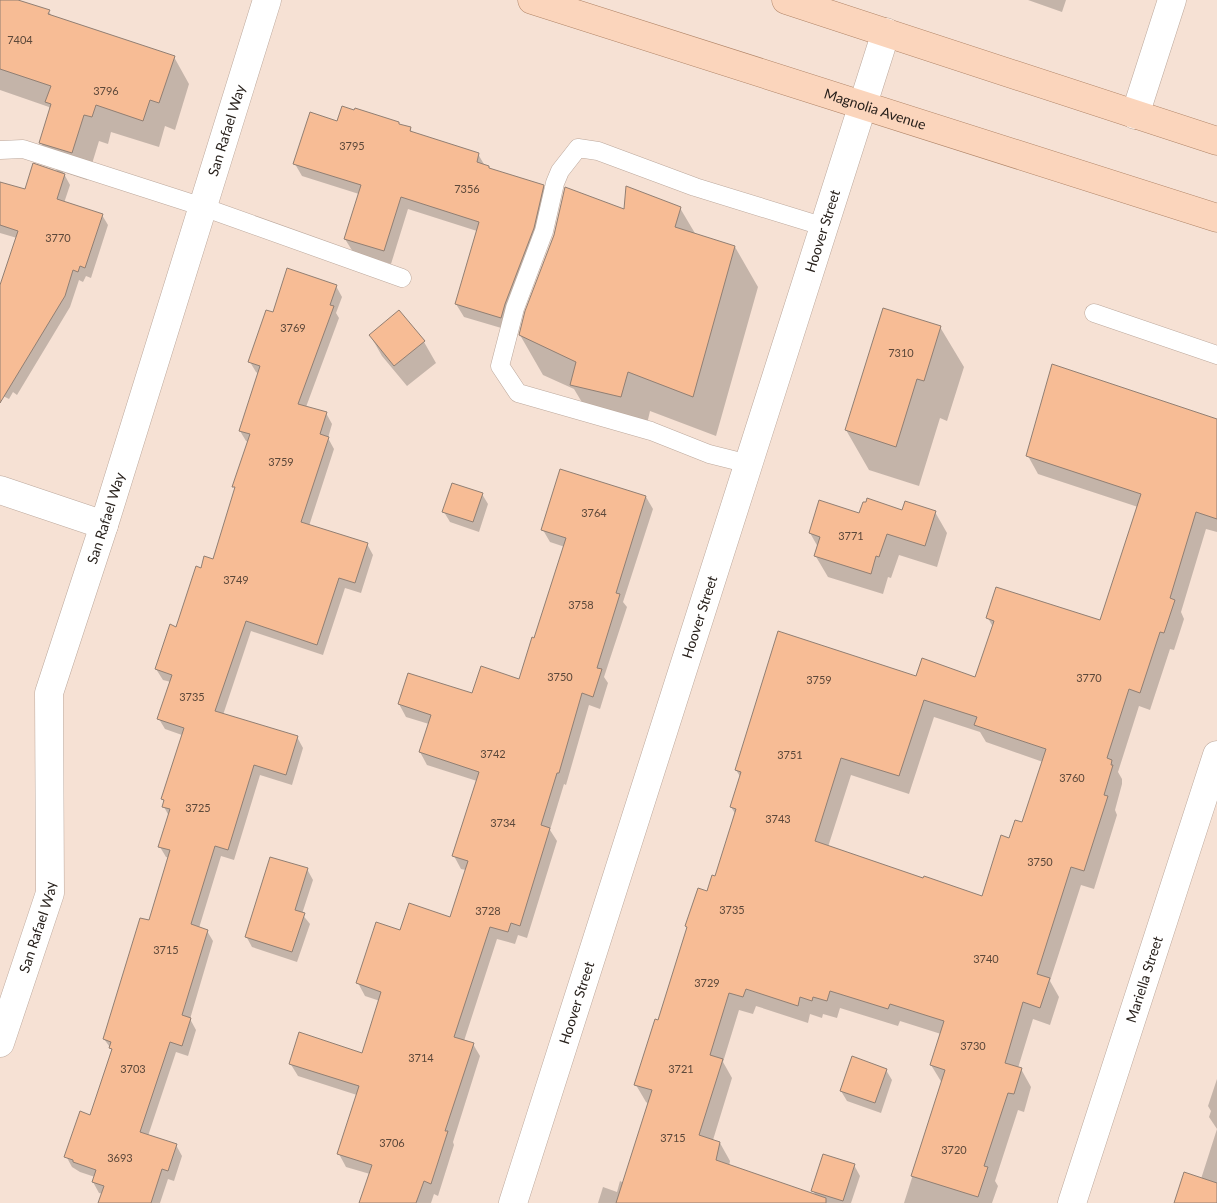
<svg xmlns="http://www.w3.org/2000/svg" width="1217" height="1203" font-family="Lato,sans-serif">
	<rect width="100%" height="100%" fill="#f6e1d4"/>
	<path fill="#0003" fill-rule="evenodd" d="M 0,0 L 14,0 L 49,12 L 52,16 L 174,57 L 189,84 L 175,130 L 165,126 L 159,147 L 111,132 L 108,144 L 99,141 L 87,180 L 63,172 L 70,185 L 64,203 L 102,215 L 108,225 L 91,278 L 86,276 L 83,282 L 79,280 L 70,307 L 17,395 L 13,392 L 9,399 L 1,395 L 0,397 L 0,289 L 17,238 L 0,233 L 0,183 L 26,190 L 58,173 L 41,143 L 51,110 L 49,107 L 0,90 Z
		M 1028,0 L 1066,0 L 1062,12 Z
		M 338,122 L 400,125 L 410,129 L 413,133 L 478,154 L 485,166 L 489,169 L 543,186 L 550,199 L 508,330 L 464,317 L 456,304 L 477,231 L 408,209 L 391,264 L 353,252 L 345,239 L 359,194 L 302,176 L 295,164 Z
		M 680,208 L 696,235 L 735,247 L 758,287 L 716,436 L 650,411 L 644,437 L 595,424 L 574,389 L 543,375 L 520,335 L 626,210 Z
		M 336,286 L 342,297 L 336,313 L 339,318 L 306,407 L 326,413 L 332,424 L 328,438 L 334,449 L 309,526 L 367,544 L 373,555 L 361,593 L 345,588 L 323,655 L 251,631 L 223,715 L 297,737 L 303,748 L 292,785 L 260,775 L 234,860 L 221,856 L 199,928 L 207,931 L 213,941 L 190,1019 L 196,1030 L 188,1056 L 176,1052 L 148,1136 L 176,1145 L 182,1156 L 174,1181 L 168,1179 L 160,1203 L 100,1203 L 103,1194 L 99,1193 L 93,1182 L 95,1177 L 80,1172 L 72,1167 L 66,1156 L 91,1116 L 112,1050 L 104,1039 L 150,922 L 169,858 L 166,857 L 160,847 L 169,816 L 164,807 L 165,803 L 162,799 L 182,735 L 165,729 L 159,719 L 171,682 L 163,680 L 156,669 L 177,628 L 201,569 L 213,561 L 236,490 L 234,486 L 249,442 L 246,441 L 240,431 L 259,374 L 256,372 L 250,362 L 273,314 Z
		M 399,312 L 424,342 L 436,363 L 407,386 L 382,356 L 370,335 Z
		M 940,327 L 964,367 L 947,421 L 940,418 L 919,486 L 869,470 L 846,430 Z
		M 1217,420 L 1217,532 L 1206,529 L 1181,612 L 1184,619 L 1174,650 L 1170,649 L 1150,710 L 1139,706 L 1118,772 L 1122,779 L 1122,784 L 1115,810 L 1117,815 L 1094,889 L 1081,885 L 1050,981 L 1059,997 L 1050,1025 L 1033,1019 L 1018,1068 L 1021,1069 L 1031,1087 L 1024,1112 L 1018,1110 L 995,1181 L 998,1186 L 992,1203 L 904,1203 L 942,1083 L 931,1065 L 941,1034 L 900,1021 L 898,1026 L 840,1008 L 837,1018 L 823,1014 L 822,1018 L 810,1014 L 808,1023 L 756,1006 L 753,1014 L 739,1010 L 723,1062 L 732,1078 L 713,1140 L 720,1143 L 730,1161 L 729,1166 L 778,1203 L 598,1203 L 603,1187 L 617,1192 L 620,1181 L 624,1183 L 649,1104 L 646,1102 L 636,1085 L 708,892 L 716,877 L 736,815 L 731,807 L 741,778 L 736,770 L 917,678 L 976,678 L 993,627 L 988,618 L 1100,622 L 1138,507 L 1038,474 L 1028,456 ZM 934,717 L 980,732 L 986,742 L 1043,762 L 1023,823 L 1010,839 L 983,898 L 828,847 L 851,775 L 909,794 Z
		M 482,494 L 488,504 L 479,532 L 450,522 L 444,512 Z
		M 646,497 L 653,509 L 623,602 L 627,607 L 604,677 L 608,683 L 600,709 L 589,705 L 566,785 L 564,784 L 550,830 L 557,841 L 527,938 L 518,935 L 515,944 L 497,939 L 464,1041 L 473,1044 L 480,1056 L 453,1142 L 454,1145 L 438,1196 L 434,1194 L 431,1203 L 361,1203 L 370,1174 L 346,1167 L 339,1154 L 357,1095 L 298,1076 L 290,1063 L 363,1054 L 380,1001 L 365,996 L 358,983 L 401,932 L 451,919 L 466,870 L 461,869 L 454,856 L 477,781 L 427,765 L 420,752 L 429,724 L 406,717 L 399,704 L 472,695 L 520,681 L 535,639 L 565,547 L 550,542 L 543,530 Z
		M 903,512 L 935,512 L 947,533 L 937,567 L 899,555 L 891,578 L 888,577 L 883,594 L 828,577 L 815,555 L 818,547 L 810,533 L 860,514 Z
		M 307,869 L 313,880 L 302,914 L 310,924 L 297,962 L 252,947 L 246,936 Z
		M 886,1070 L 892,1080 L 881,1113 L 847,1101 L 841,1091 Z
		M 1217,1079 L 1217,1203 L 1175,1203 L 1201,1179 L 1217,1129 L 1209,1117 L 1211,1111 L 1208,1106 Z
		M 854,1165 L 860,1176 L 851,1203 L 825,1203 L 818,1201 L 813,1190 Z"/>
	<path fill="#f7bc95" stroke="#917f73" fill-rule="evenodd" d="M 0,0 L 18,0 L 50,10 L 48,14 L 175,56 L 159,103 L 150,100 L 143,121 L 96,105 L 92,117 L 84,115 L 72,153 L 39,143 L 51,104 L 45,102 L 51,86 L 0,69 Z
		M 342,106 L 354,110 L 355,108 L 399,122 L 399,124 L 411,127 L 410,131 L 479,153 L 477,162 L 489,166 L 489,168 L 544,185 L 534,228 L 505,304 L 501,318 L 455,304 L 479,222 L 401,197 L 384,251 L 344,239 L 361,185 L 293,164 L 310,112 L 337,121 Z
		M 33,163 L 65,174 L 57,199 L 103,214 L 85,268 L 80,266 L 78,272 L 73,270 L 65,296 L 0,403 L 0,285 L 18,231 L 0,225 L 0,182 L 25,189 Z
		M 626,186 L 681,207 L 675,227 L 735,246 L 693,397 L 628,372 L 621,397 L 570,385 L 576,362 L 519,335 L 525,311 L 554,235 L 565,187 L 624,209 Z
		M 287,268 L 337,285 L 330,305 L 334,306 L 298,404 L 327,412 L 320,434 L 329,437 L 301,522 L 368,543 L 355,583 L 339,578 L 317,645 L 246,621 L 215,711 L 298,736 L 286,775 L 254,765 L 228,850 L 215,846 L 191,924 L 208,930 L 182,1015 L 191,1018 L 182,1046 L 170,1042 L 140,1132 L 177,1144 L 168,1171 L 162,1169 L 151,1203 L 98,1203 L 104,1186 L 92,1182 L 96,1170 L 73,1162 L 73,1160 L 64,1157 L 80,1111 L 90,1115 L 112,1049 L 109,1048 L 111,1042 L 103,1039 L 140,918 L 149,920 L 170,850 L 158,847 L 170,809 L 162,807 L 164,800 L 161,799 L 184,728 L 157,719 L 172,675 L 155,669 L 170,624 L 176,627 L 196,566 L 201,568 L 204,556 L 213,559 L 235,487 L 232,487 L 250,434 L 239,431 L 260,366 L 248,362 L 266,310 L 273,312 Z
		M 883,308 L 941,326 L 924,381 L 917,379 L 896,447 L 845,430 Z
		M 399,310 L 425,341 L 394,366 L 369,335 Z
		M 1052,364 L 1217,419 L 1217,519 L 1196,512 L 1170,598 L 1175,600 L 1164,633 L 1160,632 L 1140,693 L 1129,689 L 1107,758 L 1112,760 L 1111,765 L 1113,765 L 1104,795 L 1108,796 L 1084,871 L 1071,867 L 1037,974 L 1050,978 L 1040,1008 L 1023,1002 L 1005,1063 L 1022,1068 L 1014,1094 L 1008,1093 L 984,1166 L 988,1167 L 978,1197 L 911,1176 L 945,1070 L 930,1065 L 944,1021 L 890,1004 L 888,1009 L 830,991 L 827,1001 L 813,997 L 812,1001 L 800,997 L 798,1006 L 746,989 L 743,997 L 729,993 L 710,1055 L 723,1059 L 699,1135 L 720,1142 L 716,1160 L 826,1198 L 826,1203 L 616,1203 L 652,1090 L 634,1085 L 655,1019 L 658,1020 L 687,927 L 685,926 L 698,888 L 707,891 L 712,875 L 715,876 L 736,809 L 730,807 L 741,772 L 735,770 L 778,631 L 916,676 L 922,658 L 975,677 L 994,621 L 986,618 L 996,587 L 1100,620 L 1141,494 L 1026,456 ZM 924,700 L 977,717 L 974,725 L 1046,749 L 1022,822 L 1015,820 L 1009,838 L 1001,835 L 982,896 L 924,876 L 923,878 L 815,841 L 841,758 L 899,776 Z
		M 560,469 L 646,496 L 616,593 L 620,594 L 597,668 L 602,669 L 593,697 L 582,693 L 559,773 L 557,773 L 541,825 L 550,828 L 520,926 L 511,923 L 508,932 L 490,927 L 454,1037 L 474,1043 L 445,1131 L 448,1131 L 431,1184 L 424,1181 L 416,1203 L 359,1203 L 372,1165 L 337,1154 L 359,1086 L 289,1064 L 299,1032 L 362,1053 L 381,992 L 356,983 L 376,922 L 400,930 L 409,903 L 450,917 L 468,861 L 452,856 L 479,772 L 419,752 L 431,715 L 398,704 L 408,673 L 472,693 L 481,666 L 519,679 L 532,637 L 534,638 L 566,538 L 541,530 Z
		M 452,483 L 483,493 L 473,522 L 442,512 Z
		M 867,498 L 902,510 L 905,501 L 936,511 L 925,546 L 887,534 L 879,557 L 876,556 L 871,574 L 814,556 L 820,537 L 809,533 L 819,500 L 859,513 L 863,502 L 866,502 Z
		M 270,857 L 308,868 L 295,910 L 305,913 L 292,952 L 245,937 Z
		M 852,1056 L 887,1069 L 875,1103 L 840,1091 Z
		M 823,1154 L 855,1164 L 843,1201 L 811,1191 Z
		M 1184,1172 L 1217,1183 L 1217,1203 L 1174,1203 Z"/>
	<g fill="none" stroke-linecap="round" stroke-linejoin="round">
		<defs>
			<path id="lane" d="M 0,150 L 23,149 L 203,207 L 402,278
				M 1094,313 L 1217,355
				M 749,464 L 709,454 L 651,431 L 518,393 L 500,366 L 515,308 L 544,231 L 555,183 L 560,171 L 578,148 L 598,151 L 695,187 L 825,227"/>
			<g id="street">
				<path d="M 1135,115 L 1172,0"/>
				<path d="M 0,490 L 104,525"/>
				<path id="s1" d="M 0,1043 L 50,893 L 49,693 L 104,525 L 267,0"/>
				<path id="s2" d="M 513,1203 L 886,32"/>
				<path id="s3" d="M 1072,1203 L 1217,755"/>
			</g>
			<g id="primary">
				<path id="s4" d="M 532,0 L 1217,218"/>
				<path d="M 786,0 L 1217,141"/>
			</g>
		</defs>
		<use href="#lane" stroke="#bca89c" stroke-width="19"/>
		<use href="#street" stroke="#bca89c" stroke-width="29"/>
		<use href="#primary" stroke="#b08467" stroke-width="29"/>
		<use href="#lane" stroke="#fff" stroke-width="18"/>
		<use href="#street" stroke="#fff" stroke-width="28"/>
		<use href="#primary" stroke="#fbd5bc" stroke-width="28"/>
	</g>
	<g text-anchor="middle" stroke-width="4" stroke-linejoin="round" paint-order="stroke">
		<g font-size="11" fill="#5c483a">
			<text x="20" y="44">7404</text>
			<text x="106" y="95">3796</text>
			<text x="352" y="150">3795</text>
			<text x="467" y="193">7356</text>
			<text x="58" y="242">3770</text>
			<text x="293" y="332">3769</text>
			<text x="901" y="357">7310</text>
			<text x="281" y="466">3759</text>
			<text x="594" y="517">3764</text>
			<text x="851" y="540">3771</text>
			<text x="236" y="584">3749</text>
			<text x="581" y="609">3758</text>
			<text x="560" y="681">3750</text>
			<text x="1089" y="682">3770</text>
			<text x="819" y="684">3759</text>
			<text x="192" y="701">3735</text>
			<text x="493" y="758">3742</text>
			<text x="790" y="759">3751</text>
			<text x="1072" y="782">3760</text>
			<text x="198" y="812">3725</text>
			<text x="778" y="823">3743</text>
			<text x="503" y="827">3734</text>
			<text x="1040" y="866">3750</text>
			<text x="732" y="914">3735</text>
			<text x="488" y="915">3728</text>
			<text x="166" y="954">3715</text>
			<text x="986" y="963">3740</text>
			<text x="707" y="987">3729</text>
			<text x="973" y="1050">3730</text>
			<text x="421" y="1062">3714</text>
			<text x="133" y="1073">3703</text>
			<text x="681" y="1073">3721</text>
			<text x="673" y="1142">3715</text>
			<text x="392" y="1147">3706</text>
			<text x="954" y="1154">3720</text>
			<text x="120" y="1162">3693</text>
		</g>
		<g font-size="14" fill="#28211c" stroke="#fff">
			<text dy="5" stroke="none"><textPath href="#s4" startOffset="360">Magnolia Avenue</textPath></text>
			<text dy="5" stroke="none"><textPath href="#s1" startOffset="948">San Rafael Way</textPath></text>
			<text dy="5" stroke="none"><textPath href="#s2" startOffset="1020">Hoover Street</textPath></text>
			<text dy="5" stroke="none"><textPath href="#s1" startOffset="542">San Rafael Way</textPath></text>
			<text dy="5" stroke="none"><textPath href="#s2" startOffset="615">Hoover Street</textPath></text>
			<text dy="5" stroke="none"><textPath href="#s1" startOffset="122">San Rafael Way</textPath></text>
			<text dy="5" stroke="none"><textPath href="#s3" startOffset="235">Mariella Street</textPath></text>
			<text dy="5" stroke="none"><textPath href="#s2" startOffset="210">Hoover Street</textPath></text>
		</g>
	</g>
</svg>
